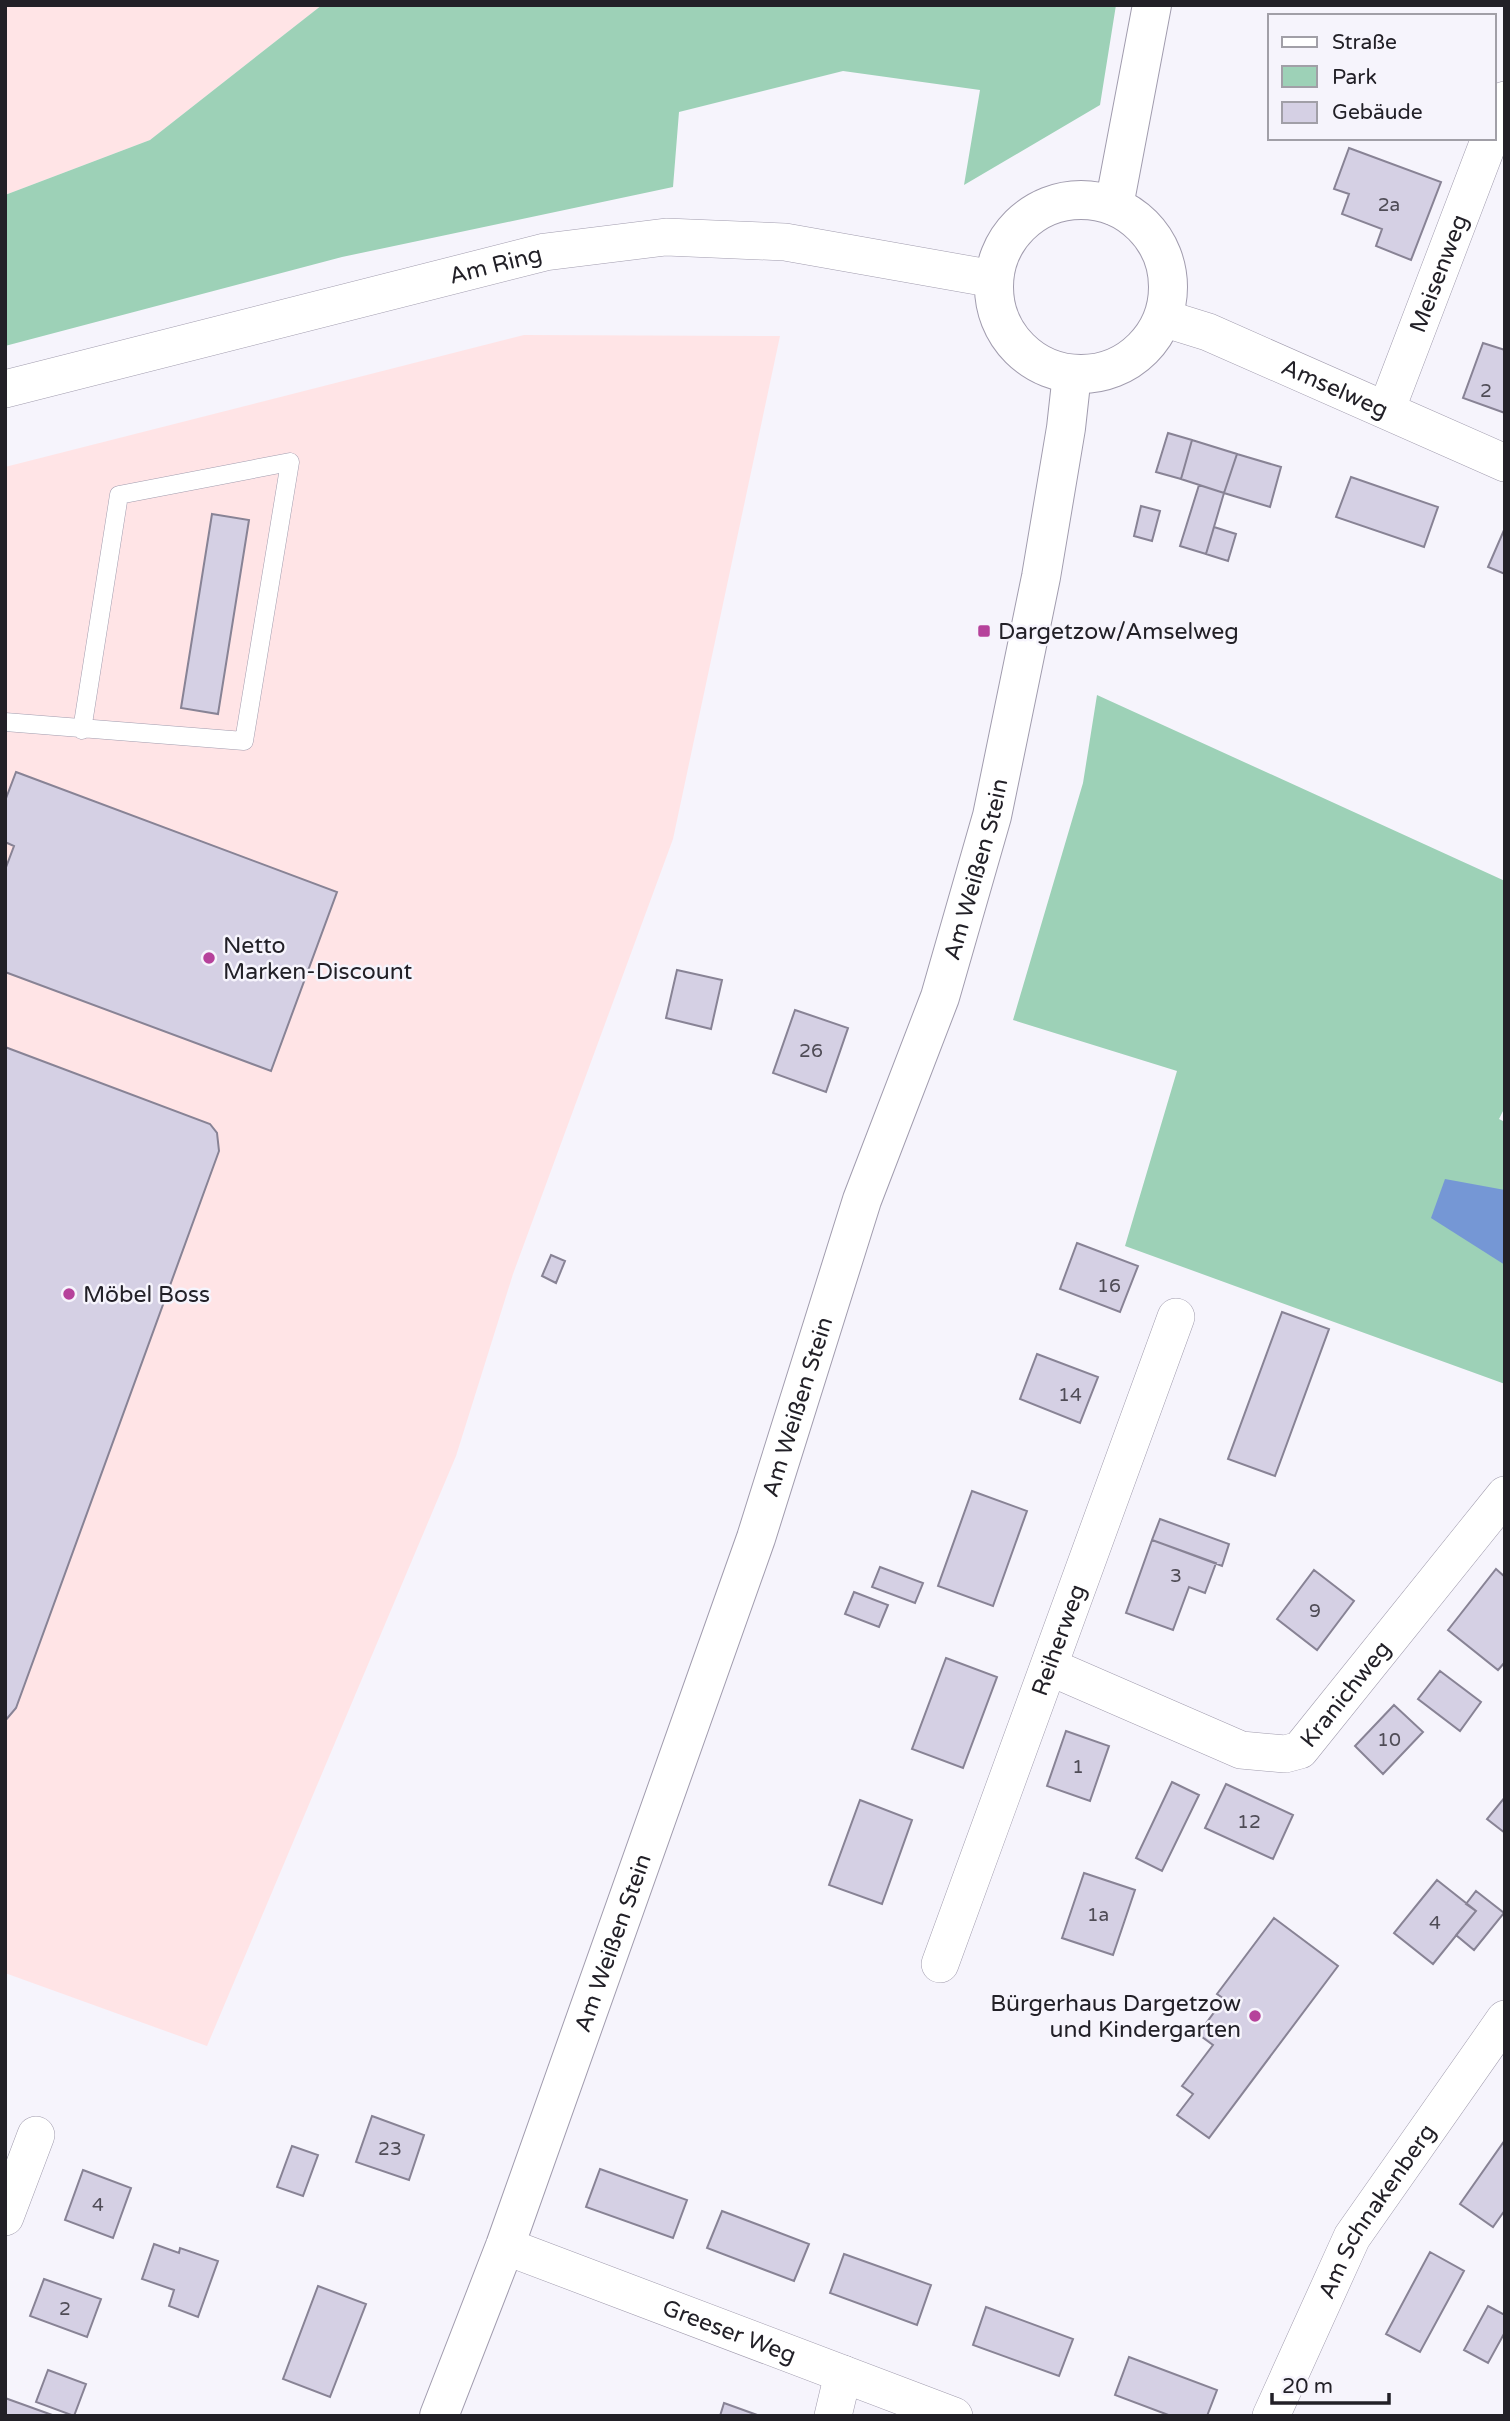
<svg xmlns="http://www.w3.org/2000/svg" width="1510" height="2421" font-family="'Varela Round',sans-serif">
	<rect width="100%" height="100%" fill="#f6f4fc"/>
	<path fill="#ffe4e6" d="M 5,5 L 322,5 L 150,140 L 5,195 Z
		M 524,335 L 780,336 L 673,839 L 513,1274 L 456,1456 L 207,2046 L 5,1973 L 5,467 Z"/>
	<path fill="#9dd1b7" d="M 322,5 L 1116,5 L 1100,105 L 964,185 L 980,90 L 843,71 L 679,112 L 673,187 L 342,257 L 5,346 L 5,195 L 150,140 Z
		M 1097,695 L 1505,881 L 1505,1107 L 1499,1119 L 1505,1122 L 1505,1384 L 1125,1246 L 1177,1071 L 1013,1020 L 1083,783 Z"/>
	<path fill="#7597d5" d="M 1445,1179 L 1505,1190 L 1505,1265 L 1431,1218 Z"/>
	<path fill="#d5d0e4" stroke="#888395" stroke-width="2" d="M 1349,148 L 1441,182 L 1411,260 L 1376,246 L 1382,229 L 1342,214 L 1349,194 L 1334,189 Z
		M 1483,343 L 1505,350 L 1505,413 L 1463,398 Z
		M 1168,433 L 1192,440 L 1181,479 L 1156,472 Z
		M 1192,440 L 1237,454 L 1224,493 L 1181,479 Z
		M 1237,454 L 1281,467 L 1270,507 L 1224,493 Z
		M 1351,477 L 1438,507 L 1424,547 L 1336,517 Z
		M 1199,485 L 1224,493 L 1206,554 L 1180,546 Z
		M 1141,506 L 1160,511 L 1152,541 L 1134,536 Z
		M 212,514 L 249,520 L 218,714 L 181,708 Z
		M 1214,527 L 1236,534 L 1228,561 L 1206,554 Z
		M 1504,530 L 1505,530 L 1505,574 L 1488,567 Z
		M 16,772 L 337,892 L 271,1071 L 5,972 L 5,870 L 14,846 L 5,842 L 5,801 Z
		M 677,970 L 722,980 L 711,1029 L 666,1018 Z
		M 795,1010 L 848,1028 L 826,1092 L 773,1073 Z
		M 5,1047 L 210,1124 L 217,1133 L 219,1151 L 16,1708 L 5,1721 Z
		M 1077,1243 L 1138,1266 L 1120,1312 L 1060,1289 Z
		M 551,1255 L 565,1261 L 556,1283 L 542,1276 Z
		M 1282,1312 L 1329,1329 L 1275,1476 L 1228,1459 Z
		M 1037,1354 L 1098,1377 L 1080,1423 L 1020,1399 Z
		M 972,1491 L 1027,1511 L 993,1606 L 938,1586 Z
		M 1160,1519 L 1229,1544 L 1222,1566 L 1152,1540 Z
		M 1152,1540 L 1216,1563 L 1205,1593 L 1189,1587 L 1173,1630 L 1126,1613 Z
		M 880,1567 L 923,1583 L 915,1603 L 872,1587 Z
		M 1496,1569 L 1505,1577 L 1505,1662 L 1498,1670 L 1448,1630 Z
		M 1314,1570 L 1354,1601 L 1317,1650 L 1277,1619 Z
		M 854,1592 L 888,1605 L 879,1627 L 845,1614 Z
		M 946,1658 L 997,1677 L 963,1768 L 912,1749 Z
		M 1440,1671 L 1481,1702 L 1460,1731 L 1418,1699 Z
		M 1394,1705 L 1423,1732 L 1383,1774 L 1355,1746 Z
		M 1066,1731 L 1109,1746 L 1090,1801 L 1047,1786 Z
		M 1172,1782 L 1199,1795 L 1162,1871 L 1136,1858 Z
		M 1226,1784 L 1293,1815 L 1273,1859 L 1205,1828 Z
		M 1505,1797 L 1505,1833 L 1487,1819 Z
		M 860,1800 L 912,1820 L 882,1904 L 829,1885 Z
		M 1084,1873 L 1135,1890 L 1113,1955 L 1062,1938 Z
		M 1437,1880 L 1476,1911 L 1433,1964 L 1394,1933 Z
		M 1476,1891 L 1504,1913 L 1474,1950 L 1456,1935 L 1476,1911 L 1466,1904 Z
		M 1274,1918 L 1338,1966 L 1209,2138 L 1177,2115 L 1193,2094 L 1182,2086 L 1213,2045 L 1198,2034 L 1224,1999 L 1217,1994 Z
		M 372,2116 L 424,2135 L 409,2180 L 356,2162 Z
		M 1505,2140 L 1505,2210 L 1493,2227 L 1460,2204 Z
		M 292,2146 L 318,2155 L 303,2196 L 277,2187 Z
		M 600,2169 L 687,2200 L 673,2238 L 586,2207 Z
		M 83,2170 L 131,2188 L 113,2238 L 65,2220 Z
		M 722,2211 L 809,2244 L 794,2281 L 707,2248 Z
		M 154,2244 L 179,2253 L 180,2248 L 218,2261 L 198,2317 L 169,2306 L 174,2290 L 142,2279 Z
		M 1430,2252 L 1464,2271 L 1420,2352 L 1386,2334 Z
		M 844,2254 L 931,2285 L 917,2325 L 830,2293 Z
		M 44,2279 L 101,2299 L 87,2337 L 30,2316 Z
		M 318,2286 L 366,2304 L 330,2397 L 283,2379 Z
		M 1488,2306 L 1505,2315 L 1505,2332 L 1488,2363 L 1464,2350 Z
		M 986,2307 L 1073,2339 L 1059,2376 L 973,2345 Z
		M 1129,2357 L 1217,2390 L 1207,2416 L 1171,2416 L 1115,2395 Z
		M 48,2370 L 86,2384 L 74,2416 L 36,2402 Z
		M 5,2398 L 55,2416 L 5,2416 Z
		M 724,2403 L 760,2416 L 720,2416 Z"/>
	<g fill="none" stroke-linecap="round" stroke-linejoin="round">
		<defs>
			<path id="lane" d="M 5,722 L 244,741 L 290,462 L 119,495 L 82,730"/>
			<g id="street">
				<path d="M 1494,128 L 1505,100"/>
				<path id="s1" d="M 1163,318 L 1208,332 L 1505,463"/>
				<path id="s2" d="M 5,389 L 545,252 L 666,237 L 785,242 L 994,279"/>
				<path id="s3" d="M 1387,408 L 1490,138"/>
				<path id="s4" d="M 1050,1667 L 1241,1750 L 1285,1754 L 1300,1750 L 1505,1495"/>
				<path id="s5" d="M 940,1964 L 1176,1317"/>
				<path d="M 5,2217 L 36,2135"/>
				<path id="s6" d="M 505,2246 L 954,2416"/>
				<path d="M 833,2416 L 843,2374"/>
				<path id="s7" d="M 1271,2416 L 1352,2237 L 1505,2019"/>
			</g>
			<g id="secondary">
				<circle cx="1081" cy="287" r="87"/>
				<path d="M 1114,206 L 1152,5"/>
				<path id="s8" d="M 439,2416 L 505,2246 L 756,1538 L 862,1200 L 940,997 L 992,816 L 1041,577 L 1066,428 L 1072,374"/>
			</g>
		</defs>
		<use href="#lane" stroke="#a19cae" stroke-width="19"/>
		<use href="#street" stroke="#a19cae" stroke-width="38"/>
		<use href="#secondary" stroke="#a19cae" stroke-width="40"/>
		<use href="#lane" stroke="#fff" stroke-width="18"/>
		<use href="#street" stroke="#fff" stroke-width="37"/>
		<use href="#secondary" stroke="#fff" stroke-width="38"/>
	</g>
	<g fill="#b6429b" stroke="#f6f4fc" stroke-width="2.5">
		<rect x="977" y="624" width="14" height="14" rx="3.5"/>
		<circle cx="209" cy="958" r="7"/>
		<circle cx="69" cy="1294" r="7"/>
		<circle cx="1255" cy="2016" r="7"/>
	</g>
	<g text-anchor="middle" stroke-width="5" stroke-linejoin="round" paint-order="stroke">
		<g font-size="19" fill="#4f4c56">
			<text x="1389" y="211">2a</text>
			<text x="1486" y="397">2</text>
			<text x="811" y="1057">26</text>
			<text x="1109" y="1292">16</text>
			<text x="1070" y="1401">14</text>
			<text x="1176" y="1582">3</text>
			<text x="1315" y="1617">9</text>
			<text x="1389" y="1746">10</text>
			<text x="1078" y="1773">1</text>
			<text x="1249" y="1828">12</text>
			<text x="1098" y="1921">1a</text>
			<text x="1435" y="1929">4</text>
			<text x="390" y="2155">23</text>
			<text x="98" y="2211">4</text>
			<text x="65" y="2315">2</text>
		</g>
		<g font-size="23" fill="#222027" stroke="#f6f4fc">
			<text dy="8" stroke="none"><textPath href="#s2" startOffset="506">Am Ring</textPath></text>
			<text dy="8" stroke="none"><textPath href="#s3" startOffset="144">Meisenweg</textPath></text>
			<text dy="8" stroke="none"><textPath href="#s1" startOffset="186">Amselweg</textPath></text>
			<text dy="8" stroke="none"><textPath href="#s8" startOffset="1638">Am Weißen Stein</textPath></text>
			<text dy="8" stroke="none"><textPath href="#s8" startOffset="1071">Am Weißen Stein</textPath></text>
			<text dy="8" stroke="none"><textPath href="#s5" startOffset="345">Reiherweg</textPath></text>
			<text dy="8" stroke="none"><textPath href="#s4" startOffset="340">Kranichweg</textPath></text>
			<text dy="8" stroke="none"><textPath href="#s8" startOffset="504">Am Weißen Stein</textPath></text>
			<text dy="8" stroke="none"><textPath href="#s7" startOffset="231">Am Schnakenberg</textPath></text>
			<text dy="8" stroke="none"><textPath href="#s6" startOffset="240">Greeser Weg</textPath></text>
		</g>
		<g font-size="23" fill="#222027" stroke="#f6f4fc" text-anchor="start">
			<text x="998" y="639">Dargetzow/Amselweg</text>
			<text x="223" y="953">Netto<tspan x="223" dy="26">Marken-Discount</tspan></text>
			<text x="83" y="1302">Möbel Boss</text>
			<text x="1241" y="2011" text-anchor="end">Bürgerhaus Dargetzow<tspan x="1241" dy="26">und Kindergarten</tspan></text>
		</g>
	</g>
	<rect width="1510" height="2421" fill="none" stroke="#222027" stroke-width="14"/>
	<rect x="1268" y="14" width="228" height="126" fill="#f6f4fc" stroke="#a19fa7" stroke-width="2"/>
	<rect x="1282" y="37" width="35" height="10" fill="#ffffff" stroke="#a19fa7" stroke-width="2"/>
	<text x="1332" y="49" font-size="21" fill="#222027">Straße</text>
	<rect x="1282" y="66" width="35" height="21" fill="#9dd1b7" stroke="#a19fa7" stroke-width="2"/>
	<text x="1332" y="84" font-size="21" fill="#222027">Park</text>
	<rect x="1282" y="102" width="35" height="21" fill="#d5d0e4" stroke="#a19fa7" stroke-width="2"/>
	<text x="1332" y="119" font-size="21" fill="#222027">Gebäude</text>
	<path d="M1272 2393v10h117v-10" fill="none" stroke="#222027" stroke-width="3.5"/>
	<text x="1282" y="2393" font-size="21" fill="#222027" stroke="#f6f4fc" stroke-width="5" paint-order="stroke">20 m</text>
</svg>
